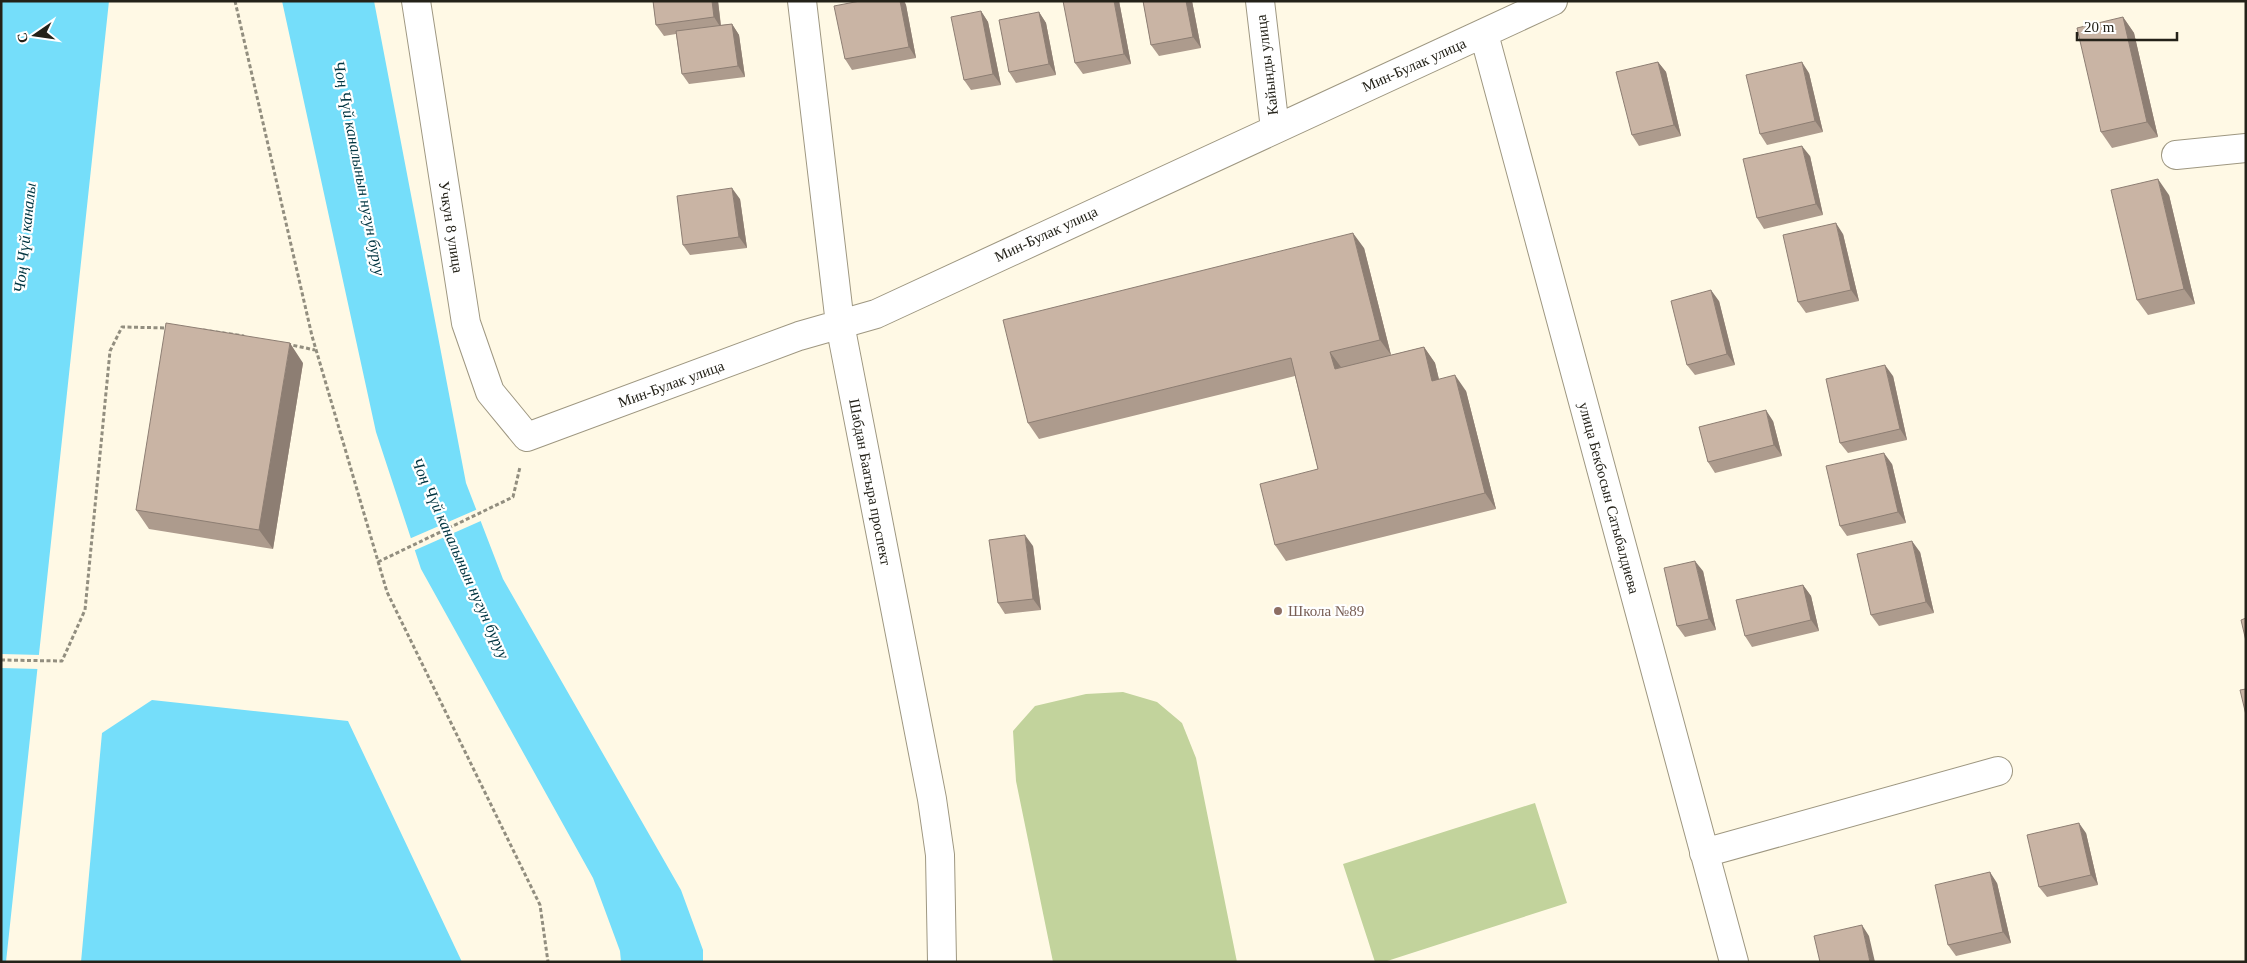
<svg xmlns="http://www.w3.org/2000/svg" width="2247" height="963" font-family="Georgia,serif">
	<rect width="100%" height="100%" fill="#fff9e5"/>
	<path fill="#c2d39c" d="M 1123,692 L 1157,702 L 1182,723 L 1196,758 L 1237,962 L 1053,962 L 1016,781 L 1013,731 L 1035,706 L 1086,694 Z
		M 1535,803 L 1567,903 L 1384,962 L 1375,962 L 1343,864 Z"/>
	<path fill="#75defa" d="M 1,1 L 109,1 L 6,962 L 1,962 Z
		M 282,1 L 374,1 L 466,483 L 503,579 L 681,890 L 703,950 L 703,962 L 621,962 L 620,951 L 593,878 L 421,569 L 376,432 Z
		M 152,700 L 348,721 L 462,962 L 81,962 L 102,733 Z"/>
	<path fill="#fff9e5" d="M 478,509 L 483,520 L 413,551 L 409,539 Z
		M 1,654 L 41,655 L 39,669 L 1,668 Z"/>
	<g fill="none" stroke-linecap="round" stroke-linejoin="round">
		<defs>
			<path id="minor" d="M 416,1 L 466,323 L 490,392 L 527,437 L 799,336 L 876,314 L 1553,1
				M 802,1 L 840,324 L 932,799 L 940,855 L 942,962
				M 1260,1 L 1275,129
				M 1484,34 L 1734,962
				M 2176,155 L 2246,148
				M 1704,853 L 1998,771"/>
		</defs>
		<use href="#minor" stroke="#9e9781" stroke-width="30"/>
		<path stroke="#928e7f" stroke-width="3" stroke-dasharray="4 2.5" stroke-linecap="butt" d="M 235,1 L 312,336 L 387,592 L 540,905 L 548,962
			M 203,330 L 244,336
			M 287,344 L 315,350
			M 378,562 L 513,497 L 520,467
			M 1,660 L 62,661 L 85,610 L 110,351 L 122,327 L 169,328"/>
		<use href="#minor" stroke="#fff" stroke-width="28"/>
	</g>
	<path fill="#ad9b8d" d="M 653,1 L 718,1 L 721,25 L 732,24 L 739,35 L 745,77 L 689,84 L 682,74 L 676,34 L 664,36 L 656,25 Z
		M 860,1 L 904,1 L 906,5 L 916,58 L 852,70 L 845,59 Z
		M 1119,1 L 1131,64 L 1083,74 L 1075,63 Z
		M 1143,1 L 1192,1 L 1201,48 L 1159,56 L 1151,45 Z
		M 981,11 L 988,22 L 1001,85 L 971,90 L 964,80 Z
		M 1039,12 L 1046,23 L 1056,75 L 1016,83 L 1009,72 Z
		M 2123,17 L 2134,33 L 2158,137 L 2112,148 L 2101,132 Z
		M 1658,62 L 1666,72 L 1681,136 L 1639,146 L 1632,135 Z
		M 1809,73 L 1823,132 L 1767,145 L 1760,134 Z
		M 1810,156 L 1823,215 L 1764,229 L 1757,218 Z
		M 2169,195 L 2195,304 L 2148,315 L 2137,300 Z
		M 740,199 L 747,248 L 690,255 L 683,245 Z
		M 1843,234 L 1859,301 L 1806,313 L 1798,302 Z
		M 1364,248 L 1391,355 L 1424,347 L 1435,363 L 1439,379 L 1466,391 L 1496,509 L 1286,561 L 1275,545 L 1318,469 L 1295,376 L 1039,439 L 1028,423 Z
		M 1719,301 L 1735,365 L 1695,375 L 1687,365 Z
		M 303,363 L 273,549 L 149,529 L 136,510 Z
		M 1893,376 L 1907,440 L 1848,453 L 1840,443 Z
		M 1773,421 L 1782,456 L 1715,473 L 1708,462 Z
		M 1892,464 L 1906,523 L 1847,536 L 1840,526 Z
		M 1033,546 L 1041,610 L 1005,614 L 998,603 Z
		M 1920,552 L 1934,613 L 1879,626 L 1871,615 Z
		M 1703,571 L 1716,630 L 1685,637 L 1677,626 Z
		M 1803,585 L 1811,596 L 1819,631 L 1752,647 L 1745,636 Z
		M 2086,833 L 2098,885 L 2047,897 L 2039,887 Z
		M 1997,883 L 2011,943 L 1956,956 L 1948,945 Z"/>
	<path fill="#8d7e73" d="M 712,1 L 718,1 L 721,28 L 714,17 Z
		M 900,1 L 904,1 L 906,5 L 916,58 L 909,47 Z
		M 1114,1 L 1119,1 L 1131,64 L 1124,54 Z
		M 1186,1 L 1192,1 L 1201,48 L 1193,37 Z
		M 981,11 L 988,22 L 1001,85 L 993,74 Z
		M 1039,12 L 1046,23 L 1056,75 L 1049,64 Z
		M 2123,17 L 2134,33 L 2158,137 L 2147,122 Z
		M 732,24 L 739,35 L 745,77 L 738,66 Z
		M 1658,62 L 1666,72 L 1681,136 L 1674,125 Z
		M 1802,62 L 1809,73 L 1823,132 L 1815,121 Z
		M 1802,146 L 1810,156 L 1823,215 L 1816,204 Z
		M 2158,179 L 2169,195 L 2195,304 L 2184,289 Z
		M 732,188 L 740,199 L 747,248 L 739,237 Z
		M 1836,223 L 1843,234 L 1859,301 L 1851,290 Z
		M 1353,233 L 1364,248 L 1391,355 L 1380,340 Z
		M 1711,290 L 1719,301 L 1735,365 L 1727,354 Z
		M 290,343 L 303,363 L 273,549 L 259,530 Z
		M 1424,347 L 1435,363 L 1443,397 L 1432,381 Z
		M 1330,352 L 1341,367 L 1335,369 Z
		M 1885,365 L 1893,376 L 1907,440 L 1900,429 Z
		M 1455,375 L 1466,391 L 1496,509 L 1485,493 Z
		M 1766,410 L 1773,421 L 1782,456 L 1774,445 Z
		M 1884,453 L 1892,464 L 1906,523 L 1898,512 Z
		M 1025,535 L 1033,546 L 1041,610 L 1033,599 Z
		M 1912,541 L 1920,552 L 1934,613 L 1926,602 Z
		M 1695,561 L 1703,571 L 1716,630 L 1709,619 Z
		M 1803,585 L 1811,596 L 1819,631 L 1811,620 Z
		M 2079,823 L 2086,833 L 2098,885 L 2091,875 Z
		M 1990,872 L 1997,883 L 2011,943 L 2003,932 Z
		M 1862,925 L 1869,936 L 1875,962 L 1870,962 Z"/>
	<path fill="#c9b4a4" stroke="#8d7e73" d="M 653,1 L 712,1 L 714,17 L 656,25 Z
		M 860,1 L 900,1 L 909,47 L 845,59 L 834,6 Z
		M 1063,1 L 1114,1 L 1124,54 L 1075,63 Z
		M 1143,1 L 1186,1 L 1193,37 L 1151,45 Z
		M 981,11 L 993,74 L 964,80 L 951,17 Z
		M 1039,12 L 1049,64 L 1009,72 L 999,20 Z
		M 2123,17 L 2147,122 L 2101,132 L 2077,28 Z
		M 732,24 L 738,66 L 682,74 L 676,31 Z
		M 1658,62 L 1674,125 L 1632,135 L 1616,72 Z
		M 1802,62 L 1815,121 L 1760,134 L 1746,75 Z
		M 1802,146 L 1816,204 L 1757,218 L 1743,159 Z
		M 2158,179 L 2184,289 L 2137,300 L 2111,190 Z
		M 732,188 L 739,237 L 683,245 L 677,196 Z
		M 1836,223 L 1851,290 L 1798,302 L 1783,235 Z
		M 1353,233 L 1380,340 L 1330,352 L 1335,369 L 1424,347 L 1432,381 L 1455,375 L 1485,493 L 1275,545 L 1260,484 L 1318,469 L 1291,358 L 1028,423 L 1003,320 Z
		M 1711,290 L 1727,354 L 1687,365 L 1671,301 Z
		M 166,323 L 290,343 L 259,530 L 136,510 Z
		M 1885,365 L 1900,429 L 1840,443 L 1826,379 Z
		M 1766,410 L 1774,445 L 1708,462 L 1699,427 Z
		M 1884,453 L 1898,512 L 1840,526 L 1826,466 Z
		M 1025,535 L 1033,599 L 998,603 L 989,540 Z
		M 1912,541 L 1926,602 L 1871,615 L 1857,554 Z
		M 1695,561 L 1709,619 L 1677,626 L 1664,568 Z
		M 1803,585 L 1811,620 L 1745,636 L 1736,600 Z
		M 2246,618 L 2246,641 L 2241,620 Z
		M 2246,689 L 2246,715 L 2240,690 Z
		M 2079,823 L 2091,875 L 2039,887 L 2027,835 Z
		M 1990,872 L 2003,932 L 1948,945 L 1935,885 Z
		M 1862,925 L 1870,962 L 1820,962 L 1814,936 Z"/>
	<circle fill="#8d6e63" stroke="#fff" stroke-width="2" cx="1278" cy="611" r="5"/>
	<g text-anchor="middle" stroke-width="4.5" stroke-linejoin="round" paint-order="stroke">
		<g font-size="15" fill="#242219" stroke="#fff">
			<text transform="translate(1267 65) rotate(-97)" y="5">Кайынды улица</text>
			<text transform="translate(1414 65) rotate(-24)" y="5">Мин-Булак улица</text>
			<text transform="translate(451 227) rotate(81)" y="5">Учкун 8 улица</text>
			<text transform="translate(1046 234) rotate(-25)" y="5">Мин-Булак улица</text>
			<text transform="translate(671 384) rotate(-20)" y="5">Мин-Булак улица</text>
			<text transform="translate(870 482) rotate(79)" y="5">Шабдан Баатыра проспект</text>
			<text transform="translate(1609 498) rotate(75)" y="5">улица Бекбосын Сатыбалдиева</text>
		</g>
		<g font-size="15" fill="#785e54" stroke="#fff" text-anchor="start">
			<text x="1288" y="616">Школа №89</text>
		</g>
		<g font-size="16" font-style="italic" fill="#013541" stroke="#fff">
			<text transform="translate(360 168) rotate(79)" y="6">Чоң Чүй каналынын нугун буруу</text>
			<text transform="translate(24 238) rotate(-84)" y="6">Чоң Чүй каналы</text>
			<text transform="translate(461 558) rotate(66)" y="6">Чоң Чүй каналынын нугун буруу</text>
		</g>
	</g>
	<rect width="2247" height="963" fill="none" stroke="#242219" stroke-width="5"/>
	<g transform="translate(35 35) rotate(257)" stroke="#ffffff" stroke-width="4" paint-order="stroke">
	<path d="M0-4L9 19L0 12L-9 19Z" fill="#242219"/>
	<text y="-8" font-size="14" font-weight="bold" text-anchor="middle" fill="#242219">С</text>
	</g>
	<path d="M2077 32v8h100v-8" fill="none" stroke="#242219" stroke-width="2.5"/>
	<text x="2084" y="32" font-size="15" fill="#242219" stroke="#ffffff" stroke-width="4" paint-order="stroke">20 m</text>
</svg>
